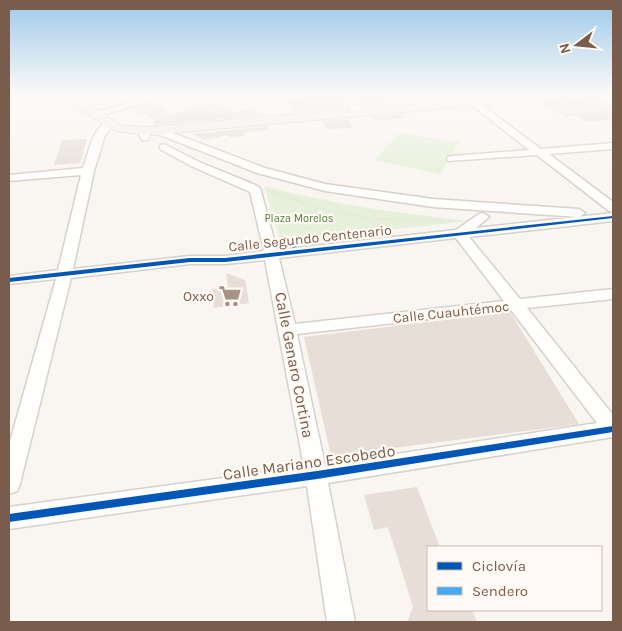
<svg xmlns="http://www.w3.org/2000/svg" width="622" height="631" font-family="Karla,sans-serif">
	<rect width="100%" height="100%" fill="#f9f5f0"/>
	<path fill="#e7f0db" d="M 400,133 L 459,142 L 440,174 L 374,160 Z
		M 264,186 C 332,205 401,213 470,221 L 281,242 Z"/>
	<path fill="#e6ded7" d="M 337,94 L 344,108 L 293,112 L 284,99 Z
		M 351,94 L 379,94 L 390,104 L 363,107 Z
		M 592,96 L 613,108 L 613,119 L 585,122 L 577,116 L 565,117 L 540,102 Z
		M 155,101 L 167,115 L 215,101 L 234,112 L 253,108 L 266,115 L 154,125 L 154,119 L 137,112 L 134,107 Z
		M 400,114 L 404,118 L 376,121 L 372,117 Z
		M 349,119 L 353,128 L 326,129 L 323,121 Z
		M 270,126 L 268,130 L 246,132 L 243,136 L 229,137 L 228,135 L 205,140 L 192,134 Z
		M 87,139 L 80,163 L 54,165 L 62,140 Z
		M 226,273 L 245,280 L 249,303 L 214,308 L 212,289 L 228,287 Z
		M 510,312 L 579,424 L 331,456 L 304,337 Z
		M 417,487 L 440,547 L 428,547 L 428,610 L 472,610 L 477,622 L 407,622 L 413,607 L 388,527 L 374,530 L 364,495 Z"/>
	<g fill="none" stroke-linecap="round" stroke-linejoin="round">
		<defs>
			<path id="minor" d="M 114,94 L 128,94 L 78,109 L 74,106 Z
				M 158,94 L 171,94 L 99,116 L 96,117 L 91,114 Z
				M 339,94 L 348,94 L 363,111 L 363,115 L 357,115 Z
				M 385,94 L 394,94 L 410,110 L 406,113 L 403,112 Z
				M 458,94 L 467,94 L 541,149 L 613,143 L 613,149 L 549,154 L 613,202 L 613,212 L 609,211 L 537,155 L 448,161 L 447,159 L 448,157 L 452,156 L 529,150 Z
				M 593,94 L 603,94 L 613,100 L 613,106 Z
				M 109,121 L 114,124 L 105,135 L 94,171 L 73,269 L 190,256 L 225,256 L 264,251 L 250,192 L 191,166 L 160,149 L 160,145 L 164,144 L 199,162 L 253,184 L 260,188 L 277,250 L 456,230 L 479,214 L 483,213 L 489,217 L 476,228 L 613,213 L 613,221 L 469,237 L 520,299 L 613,289 L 613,299 L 527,308 L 613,415 L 613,437 L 328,483 L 355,622 L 327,622 L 307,486 L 9,529 L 9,507 L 304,467 L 265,260 L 225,264 L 190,264 L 71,278 L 20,484 L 17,491 L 9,494 L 9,445 L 56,279 L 9,284 L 9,276 L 58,270 L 81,175 L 9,181 L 9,175 L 83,168 C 89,153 92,127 109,121 ZM 456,238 L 504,301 L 295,324 L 279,258 ZM 511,310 L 597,423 L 325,465 L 297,334 Z
				M 153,128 L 170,132 L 265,168 L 325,184 L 433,199 L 579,209 L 585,213 L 579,217 L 433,207 L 325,191 L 257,173 L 160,135 L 151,134 L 148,140 L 142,140 L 139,134 L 145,130 Z"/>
			<path id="major" d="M 47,94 L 61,94 L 100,112 L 122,126 L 149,127 L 535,94 L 576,94 L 571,97 L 149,135 L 116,131 L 105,126 L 92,116 Z"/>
		</defs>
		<use href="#minor" stroke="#d7d1cb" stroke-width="3"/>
		<use href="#major" stroke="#dad1cc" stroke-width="2"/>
		<path stroke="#dcd5d0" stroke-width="2" stroke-dasharray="0.5 2.5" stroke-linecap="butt" d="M 269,191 L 317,208 L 375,219 L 455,221
			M 302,224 L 317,208"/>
		<use href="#minor" fill="#fefefd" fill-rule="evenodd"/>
		<use href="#major" fill="#f3eee8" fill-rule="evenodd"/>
		<path stroke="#3fa9f5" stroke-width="4.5" stroke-dasharray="9 4.5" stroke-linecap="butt" d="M 292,239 L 297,255"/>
		<defs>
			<path id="cycleway" d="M 613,216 L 613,218 L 225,262 L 190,262 L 9,282 L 9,278 L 190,258 L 225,258 Z
				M 613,426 L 613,432 L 317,479 L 9,522 L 9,514 L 317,471 Z"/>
		</defs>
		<use href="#cycleway" stroke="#fffaf3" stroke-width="3"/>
		<use href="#cycleway" fill="#0057b8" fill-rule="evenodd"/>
	</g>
	<linearGradient id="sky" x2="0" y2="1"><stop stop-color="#9ec9e9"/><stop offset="0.52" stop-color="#fcfaf8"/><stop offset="1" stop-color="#fcfaf8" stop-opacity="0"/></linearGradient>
	<rect width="622" height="182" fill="url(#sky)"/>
	<defs>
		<symbol id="supermarket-bare" viewBox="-9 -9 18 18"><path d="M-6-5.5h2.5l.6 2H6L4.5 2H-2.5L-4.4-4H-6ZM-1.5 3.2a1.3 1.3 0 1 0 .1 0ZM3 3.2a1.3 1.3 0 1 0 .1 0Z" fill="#a69286" stroke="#fffaf3" stroke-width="2.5" paint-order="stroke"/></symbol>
	</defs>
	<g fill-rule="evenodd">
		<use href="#supermarket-bare" x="214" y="280" width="32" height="32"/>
	</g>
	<g text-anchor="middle" stroke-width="4.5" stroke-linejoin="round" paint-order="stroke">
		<g font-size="11" fill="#537a41" stroke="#fffaf3">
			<text x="299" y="222">Plaza Morelos</text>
		</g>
		<g font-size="14" fill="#7a5c4d" stroke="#fffaf3">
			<text transform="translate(310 238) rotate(-6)" y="5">Calle Segundo Centenario</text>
			<text transform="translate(451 312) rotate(-6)" y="5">Calle Cuauhtémoc</text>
		</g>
		<g font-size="14" fill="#7a5c4d" stroke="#fffaf3" text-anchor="end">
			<text x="214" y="301">Oxxo</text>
		</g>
		<g font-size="16" fill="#7a5c4d" stroke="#fffaf3">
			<text transform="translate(295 365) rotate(79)" y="6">Calle Genaro Cortina</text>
			<text transform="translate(309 462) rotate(-8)" y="6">Calle Mariano Escobedo</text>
		</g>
	</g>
	<rect width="622" height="631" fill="none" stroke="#7a5c4d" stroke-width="20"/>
	<rect x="427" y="546" width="175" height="65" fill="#fffaf3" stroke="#cabbb1"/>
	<rect x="437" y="562" width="25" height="8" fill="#0057b8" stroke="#cabbb1"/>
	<text x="472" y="571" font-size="15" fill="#7a5c4d">Ciclovía</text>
	<rect x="437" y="587" width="25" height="8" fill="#3fa9f5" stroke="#cabbb1"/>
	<text x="472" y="596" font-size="15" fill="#7a5c4d">Sendero</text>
	<g transform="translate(577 45) rotate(254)" stroke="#fffaf3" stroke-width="4" paint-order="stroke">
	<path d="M0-4L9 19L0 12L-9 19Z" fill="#7a5c4d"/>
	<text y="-8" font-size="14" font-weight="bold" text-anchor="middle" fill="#7a5c4d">N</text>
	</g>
</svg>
